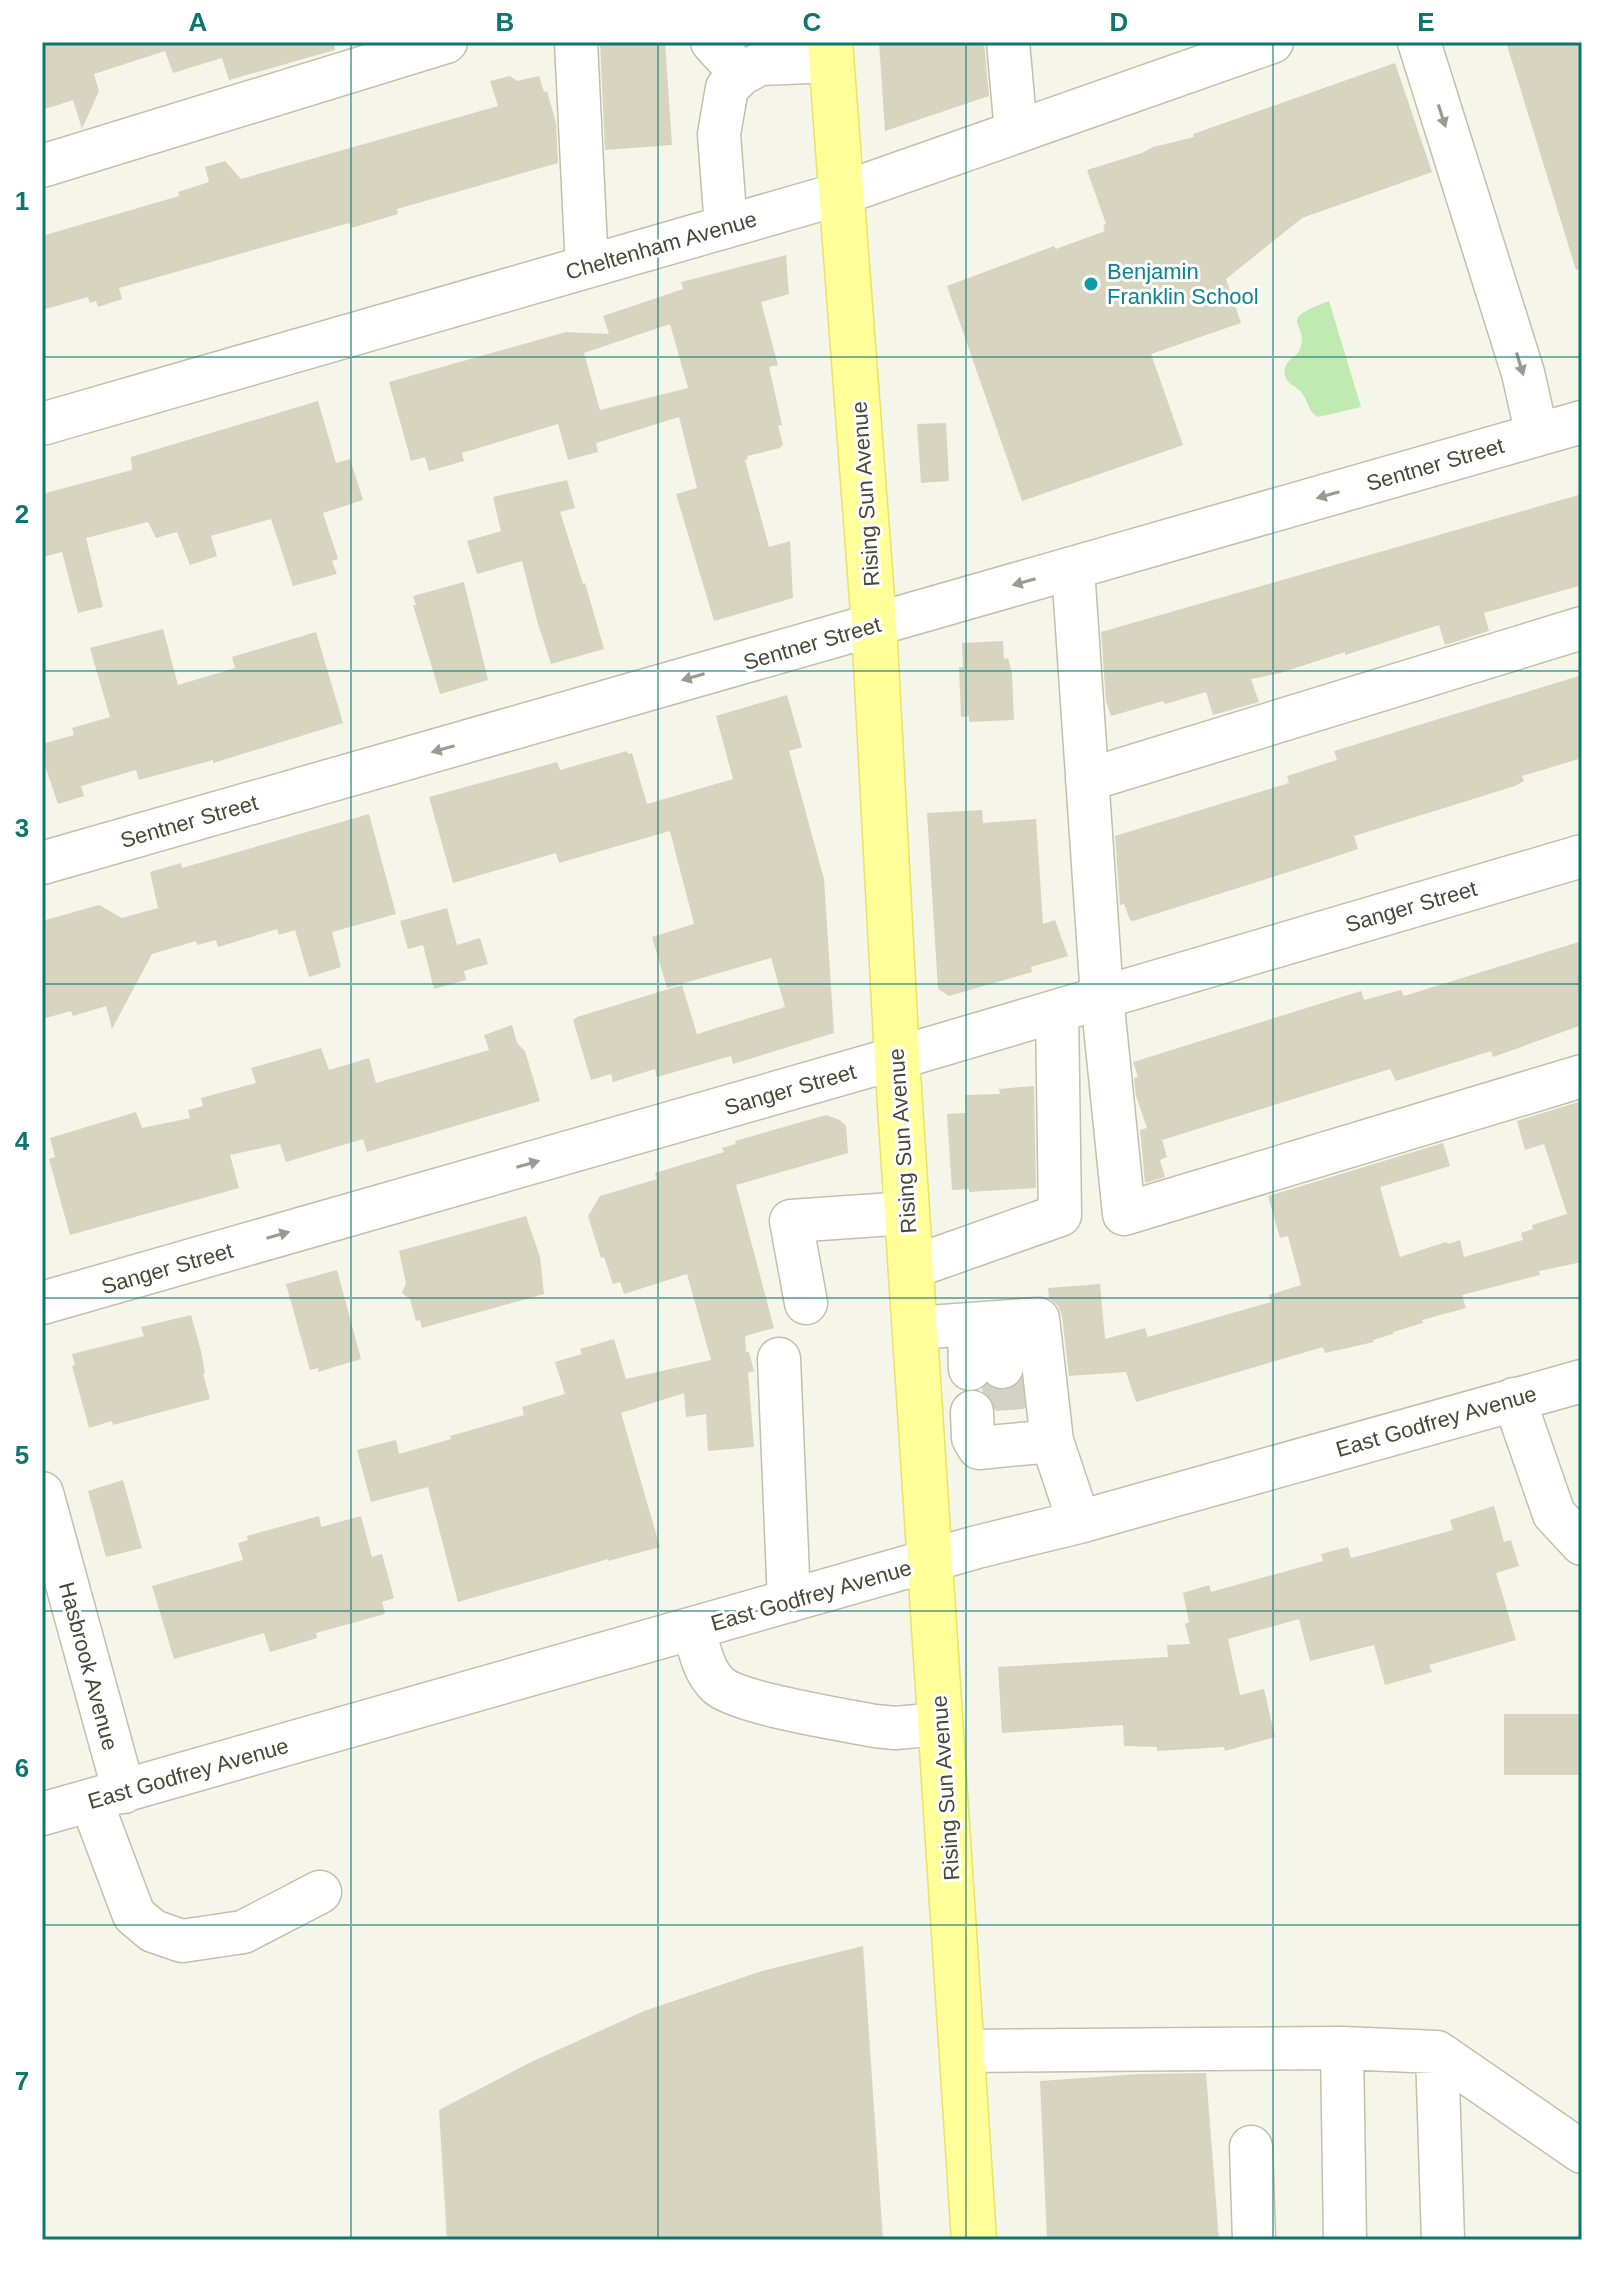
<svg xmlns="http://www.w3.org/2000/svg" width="1624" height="2282" font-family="Arial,sans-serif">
	<rect width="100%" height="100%" fill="#f5f5ea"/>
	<path fill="#c1eab2" d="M 1329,301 L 1361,407 L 1318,417 C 1307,411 1309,401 1301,392 C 1297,387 1290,385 1287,380 C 1284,376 1284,372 1285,368 C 1287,359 1297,357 1300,349 C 1311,322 1272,322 1329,301 Z"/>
	<path fill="#d7d4bf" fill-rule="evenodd" d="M 42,42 L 334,42 L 335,50 L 229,80 L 222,58 L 173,73 L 165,51 L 94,74 L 99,91 L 82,129 L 73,100 L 42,110 Z
		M 600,42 L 665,42 L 672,145 L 605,150 Z
		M 879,42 L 984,42 L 989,96 L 885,131 Z
		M 1506,42 L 1582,42 L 1582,269 L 1576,270 Z
		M 1395,63 L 1432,172 L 1302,218 L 1226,279 L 1241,323 L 1151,354 L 1183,445 L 1022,501 L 947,286 L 1054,246 L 1056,249 L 1105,231 L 1103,225 L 1106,224 L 1087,170 L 1142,153 L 1153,147 L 1194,137 L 1193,134 Z
		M 510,76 L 517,81 L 539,76 L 544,92 L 547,91 L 556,123 L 558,163 L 397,209 L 398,214 L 351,228 L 349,223 L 119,288 L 122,299 L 98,307 L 96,301 L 90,303 L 88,297 L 42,310 L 42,236 L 179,196 L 178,192 L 209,182 L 205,167 L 225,161 L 241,179 L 498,106 L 490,81 Z
		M 786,255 L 789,294 L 761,302 L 778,365 L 769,367 L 782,425 L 778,426 L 783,444 L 780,448 L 747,456 L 748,459 L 745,460 L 769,547 L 790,541 L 793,598 L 714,621 L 676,494 L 697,488 L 679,417 L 596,443 L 598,452 L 568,460 L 558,424 L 462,453 L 464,461 L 429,471 L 425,457 L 411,461 L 389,382 L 566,332 L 609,334 L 603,316 L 683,289 L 681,282 ZM 670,324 L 688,388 L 600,410 L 584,353 Z
		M 318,401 L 336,463 L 350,459 L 363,500 L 323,513 L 338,559 L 332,561 L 337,574 L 293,586 L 271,519 L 211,536 L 217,556 L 190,565 L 177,532 L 156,538 L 148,522 L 86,538 L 103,607 L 78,613 L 62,552 L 42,557 L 42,494 L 132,470 L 131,457 Z
		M 946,423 L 949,481 L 921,483 L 917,424 Z
		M 567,480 L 575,508 L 560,512 L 583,584 L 585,583 L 604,649 L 551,664 L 538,624 L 522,561 L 477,574 L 467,541 L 501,531 L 493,497 Z
		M 1582,494 L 1582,585 L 1484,613 L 1489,631 L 1445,645 L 1439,625 L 1345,655 L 1345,652 L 1280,673 L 1251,679 L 1259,702 L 1213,715 L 1206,692 L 1165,704 L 1163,701 L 1111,716 L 1106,701 L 1101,632 Z
		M 464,582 L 488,680 L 440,694 L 413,605 L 416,605 L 413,596 Z
		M 163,629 L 178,685 L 235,668 L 232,657 L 316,632 L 343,723 L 213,763 L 213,760 L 139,780 L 136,770 L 81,786 L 84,796 L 58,804 L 42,757 L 42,744 L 74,735 L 72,728 L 110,717 L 90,648 Z
		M 1003,641 L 1004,659 L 1008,658 L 1012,673 L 1014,720 L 969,722 L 969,716 L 961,717 L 959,667 L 963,667 L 962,643 Z
		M 1582,675 L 1582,758 L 1522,776 L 1524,781 L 1515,786 L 1354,836 L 1358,849 L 1301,868 L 1133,921 L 1130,920 L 1124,904 L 1120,905 L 1115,836 L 1289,783 L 1287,776 L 1337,760 L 1334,751 Z
		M 787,695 L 802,747 L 789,751 L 824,879 L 834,1033 L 733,1064 L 731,1056 L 657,1077 L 655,1069 L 613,1082 L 611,1074 L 591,1080 L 573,1020 L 577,1017 L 682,985 L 697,1034 L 785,1007 L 771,958 L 667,988 L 652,937 L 694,924 L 670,831 L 559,863 L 556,853 L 453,883 L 429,797 L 557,762 L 560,770 L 627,751 L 628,754 L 632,753 L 647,804 L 733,779 L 716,716 Z
		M 982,810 L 983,823 L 1036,819 L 1043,924 L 1055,920 L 1068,956 L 1031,967 L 1032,972 L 949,996 L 938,989 L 927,813 Z
		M 369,814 L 396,914 L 332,932 L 341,967 L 309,977 L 295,930 L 279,935 L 277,929 L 218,947 L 216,940 L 197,945 L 196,941 L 152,954 L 112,1029 L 106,1006 L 73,1016 L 71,1011 L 42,1019 L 42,921 L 99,905 L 122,918 L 158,908 L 150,872 L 181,863 L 182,868 Z
		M 447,908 L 457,945 L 480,938 L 488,964 L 464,971 L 466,980 L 434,989 L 423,945 L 408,949 L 400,921 Z
		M 1582,941 L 1582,1025 L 1493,1057 L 1491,1051 L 1396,1081 L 1390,1069 L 1162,1140 L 1167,1157 L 1160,1160 L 1165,1177 L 1145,1183 L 1140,1130 L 1147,1128 L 1136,1096 L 1134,1078 L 1138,1077 L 1133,1062 L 1361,991 L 1364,1000 L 1401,990 L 1404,996 Z
		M 512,1025 L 517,1043 L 525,1051 L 540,1101 L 367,1152 L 363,1139 L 286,1162 L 280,1144 L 230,1155 L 239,1188 L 70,1235 L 49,1159 L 55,1157 L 50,1138 L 136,1112 L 142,1128 L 190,1118 L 188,1110 L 203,1106 L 201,1098 L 256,1083 L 251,1068 L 321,1048 L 329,1070 L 369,1058 L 376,1083 L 489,1050 L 484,1035 Z
		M 1034,1086 L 1036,1188 L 969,1192 L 969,1189 L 952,1190 L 947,1114 L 966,1113 L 965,1095 L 1000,1094 L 999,1089 Z
		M 1582,1101 L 1582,1262 L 1539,1271 L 1540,1275 L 1462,1295 L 1466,1308 L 1422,1320 L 1423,1323 L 1393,1332 L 1393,1334 L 1373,1340 L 1374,1342 L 1325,1353 L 1323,1347 L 1136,1402 L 1126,1372 L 1069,1376 L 1062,1316 L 1058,1306 L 1049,1298 L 1048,1288 L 1100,1284 L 1105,1339 L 1145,1328 L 1148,1337 L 1271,1302 L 1269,1295 L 1301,1285 L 1288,1236 L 1280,1238 L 1268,1196 L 1443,1143 L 1450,1166 L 1380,1187 L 1400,1257 L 1446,1242 L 1448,1244 L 1460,1240 L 1464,1257 L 1523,1240 L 1521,1233 L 1533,1229 L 1532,1225 L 1567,1214 L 1544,1144 L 1525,1150 L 1517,1121 Z
		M 826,1115 L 840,1120 L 846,1126 L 848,1153 L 736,1185 L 774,1328 L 745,1336 L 746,1352 L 749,1352 L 754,1371 L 748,1373 L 754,1447 L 708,1451 L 706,1414 L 686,1417 L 684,1393 L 621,1413 L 660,1547 L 608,1561 L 608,1559 L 458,1602 L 428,1487 L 371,1502 L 357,1450 L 396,1440 L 399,1454 L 451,1439 L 450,1436 L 524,1415 L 522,1407 L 565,1394 L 555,1362 L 582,1354 L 580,1349 L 614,1339 L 626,1379 L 711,1360 L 687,1274 L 624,1294 L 620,1282 L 613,1284 L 604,1257 L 601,1258 L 588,1216 L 600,1196 L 657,1179 L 655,1173 L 724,1152 L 722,1148 L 736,1144 L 735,1141 Z
		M 526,1216 L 540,1257 L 544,1294 L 422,1328 L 420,1320 L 416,1321 L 410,1299 L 402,1293 L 406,1283 L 399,1251 Z
		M 337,1270 L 361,1359 L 318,1372 L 318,1368 L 310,1370 L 286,1284 Z
		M 191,1315 L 201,1351 L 205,1373 L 203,1374 L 210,1399 L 113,1425 L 112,1421 L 89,1428 L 72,1366 L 75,1365 L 72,1354 L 144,1336 L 141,1327 Z
		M 1021,1381 L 1024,1409 L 996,1411 L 992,1399 L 981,1390 L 987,1385 L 1003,1391 L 1014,1388 Z
		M 123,1480 L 142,1548 L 106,1557 L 88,1491 Z
		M 1494,1506 L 1504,1542 L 1511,1540 L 1519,1566 L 1496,1573 L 1516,1640 L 1429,1665 L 1432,1672 L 1385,1685 L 1374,1645 L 1310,1661 L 1299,1619 L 1228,1639 L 1240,1695 L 1264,1689 L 1275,1737 L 1225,1751 L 1224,1747 L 1157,1751 L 1157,1747 L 1124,1746 L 1123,1725 L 1002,1733 L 998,1667 L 1168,1657 L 1167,1645 L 1190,1644 L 1185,1624 L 1189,1622 L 1183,1593 L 1209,1585 L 1211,1592 L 1323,1561 L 1321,1554 L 1348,1547 L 1351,1558 L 1385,1549 L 1453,1530 L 1450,1520 Z
		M 319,1516 L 321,1527 L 361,1516 L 372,1557 L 382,1554 L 394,1598 L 382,1602 L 385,1614 L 316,1633 L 317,1638 L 270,1652 L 264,1633 L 174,1659 L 152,1586 L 243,1560 L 238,1543 L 248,1540 L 247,1536 Z
		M 1504,1714 L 1582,1714 L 1582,1775 L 1504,1775 Z
		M 863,1946 L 883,2240 L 447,2240 L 439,2110 L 529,2063 L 644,2011 L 762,1971 Z
		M 1206,2073 L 1219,2240 L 1047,2240 L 1040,2081 L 1140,2074 Z"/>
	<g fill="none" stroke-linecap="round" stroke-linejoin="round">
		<path stroke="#d3d2c6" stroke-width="42" stroke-dasharray="42 21" stroke-linecap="butt" d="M 1002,1367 L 1005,1410"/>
		<defs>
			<path id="minor" d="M 576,42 L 587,267
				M 712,42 L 741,74
				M 1008,42 L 1016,132
				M 1419,42 L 1523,373 L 1537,435
				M 42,166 L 446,42
				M 726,227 L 719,134 L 727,88 L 741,74 L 760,64 L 832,61
				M 42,424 L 843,193 L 1272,42
				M 1073,569 L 1102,997 L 1124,1214 L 1582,1076
				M 1087,780 L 1582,628
				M 42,863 L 1582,422
				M 910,1268 L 1060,1215 L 1057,1011
				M 42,1303 L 897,1058 L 1582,856
				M 806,1303 L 791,1221 L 907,1213
				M 1001,1322 L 1002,1367
				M 969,1325 L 970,1369
				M 915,1328 L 1038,1319 L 1052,1441 L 1079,1522
				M 779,1359 L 789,1601
				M 1514,1399 L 1554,1514 L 1582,1544
				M 972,1412 L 973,1438 L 979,1448 L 1052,1441
				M 42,1493 L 124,1792
				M 694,1629 C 699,1648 703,1671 718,1685 C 737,1703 844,1720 875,1726 L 895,1728 L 940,1724
				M 91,1801 L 134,1915 L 153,1931 L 182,1941 L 243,1932 L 320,1892
				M 42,1814 L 977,1547 L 1079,1522 L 1582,1381
				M 1342,2048 L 1437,2052 L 1443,2240
				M 963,2051 L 1342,2048 L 1345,2240
				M 1437,2052 L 1582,2152
				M 1251,2147 L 1254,2240"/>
			<path id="major" d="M 830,42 L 874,625 L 897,1058 L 974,2240"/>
		</defs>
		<use href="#minor" stroke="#c1c0ac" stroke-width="45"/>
		<use href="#major" stroke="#e7e366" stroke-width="47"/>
		<use href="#minor" stroke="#fff" stroke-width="42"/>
		<use href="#major" stroke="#fffe99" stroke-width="44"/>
	</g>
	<defs><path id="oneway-solid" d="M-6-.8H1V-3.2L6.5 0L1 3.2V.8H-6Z" transform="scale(2)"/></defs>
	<g fill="#9b9a91">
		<use href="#oneway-solid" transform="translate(1442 116) rotate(72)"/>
		<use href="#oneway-solid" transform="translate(1520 364) rotate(73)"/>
		<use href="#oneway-solid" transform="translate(1328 495) rotate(164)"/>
		<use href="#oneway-solid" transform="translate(1024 582) rotate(164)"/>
		<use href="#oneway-solid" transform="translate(693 677) rotate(164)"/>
		<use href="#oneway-solid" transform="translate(443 749) rotate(164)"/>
		<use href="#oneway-solid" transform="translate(528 1164) rotate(-16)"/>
		<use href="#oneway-solid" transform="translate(278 1235) rotate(-16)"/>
	</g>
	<path fill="none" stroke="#0f766e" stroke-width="2" stroke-opacity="0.55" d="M 351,42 L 351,2240M 658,42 L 658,2240M 966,42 L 966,2240M 1273,42 L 1273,2240M 42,357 L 1582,357M 42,671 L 1582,671M 42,984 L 1582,984M 42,1298 L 1582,1298M 42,1611 L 1582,1611M 42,1925 L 1582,1925"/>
	<circle fill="#0f9aa8" stroke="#fff" stroke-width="3" cx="1091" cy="284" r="8"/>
	<g text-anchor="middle" stroke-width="6" stroke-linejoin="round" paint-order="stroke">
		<g font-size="22" fill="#494737" stroke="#fff">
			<text transform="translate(661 245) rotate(-16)" y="8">Cheltenham Avenue</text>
			<text transform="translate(1435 464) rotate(-16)" y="8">Sentner Street</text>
			<text transform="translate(865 494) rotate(-94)" y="8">Rising Sun Avenue</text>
			<text transform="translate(812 643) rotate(-16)" y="8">Sentner Street</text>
			<text transform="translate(189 821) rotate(-16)" y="8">Sentner Street</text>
			<text transform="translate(1411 906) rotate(-16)" y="8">Sanger Street</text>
			<text transform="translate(790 1089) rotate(-16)" y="8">Sanger Street</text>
			<text transform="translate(902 1141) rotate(-94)" y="8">Rising Sun Avenue</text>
			<text transform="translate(167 1268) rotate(-16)" y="8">Sanger Street</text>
			<text transform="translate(1436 1421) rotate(-16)" y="8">East Godfrey Avenue</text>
			<text transform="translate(811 1595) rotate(-16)" y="8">East Godfrey Avenue</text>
			<text transform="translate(89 1666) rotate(75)" y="8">Hasbrook Avenue</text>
			<text transform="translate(188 1773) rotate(-16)" y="8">East Godfrey Avenue</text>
			<text transform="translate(945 1788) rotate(-94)" y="8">Rising Sun Avenue</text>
		</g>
		<g font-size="22" fill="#0d838f" stroke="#fff" text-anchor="start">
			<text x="1107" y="279">Benjamin<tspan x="1107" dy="25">Franklin School</tspan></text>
		</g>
	</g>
	<rect width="1624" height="2282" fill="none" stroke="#ffffff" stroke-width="88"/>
	<rect x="44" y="44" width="1536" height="2194" fill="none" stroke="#0f766e" stroke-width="3"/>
	<g font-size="26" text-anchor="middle" font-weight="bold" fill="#0f766e">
		<text x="198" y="31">A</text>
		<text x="505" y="31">B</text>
		<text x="812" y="31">C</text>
		<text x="1119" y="31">D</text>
		<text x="1426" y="31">E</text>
		<text x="22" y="210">1</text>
		<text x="22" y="523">2</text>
		<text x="22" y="837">3</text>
		<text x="22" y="1150">4</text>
		<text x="22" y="1464">5</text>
		<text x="22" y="1777">6</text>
		<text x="22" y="2090">7</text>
	</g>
</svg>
